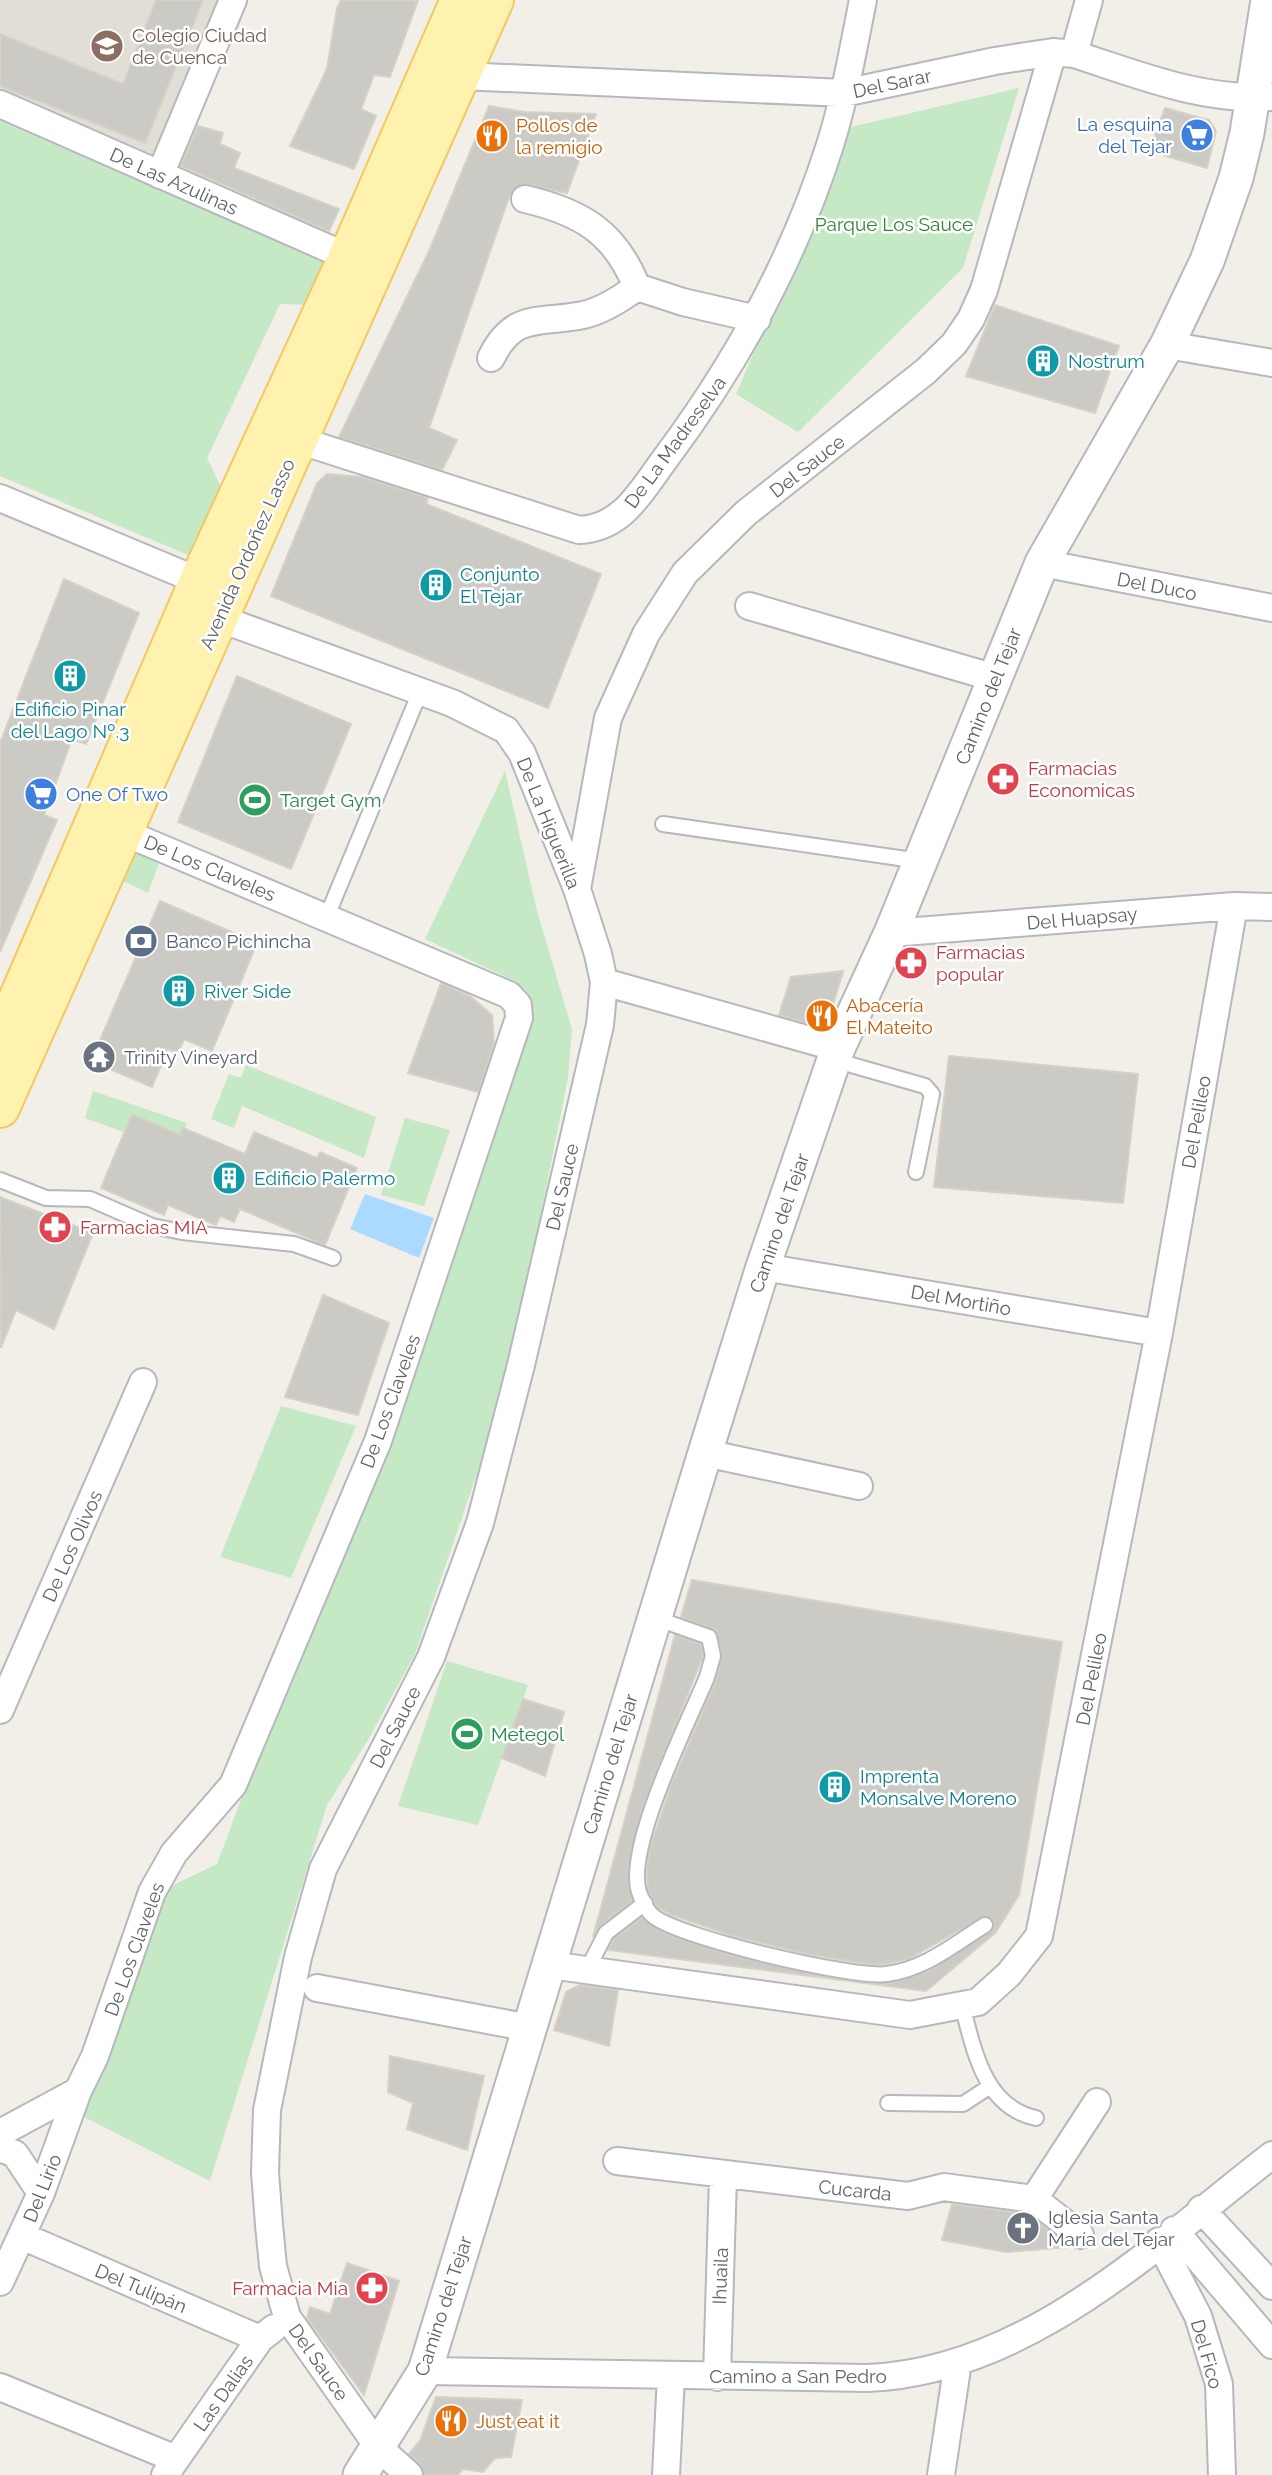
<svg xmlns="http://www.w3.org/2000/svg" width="1272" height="2475" font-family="Raleway,sans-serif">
	<rect width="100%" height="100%" fill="#f1efe8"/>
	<path fill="#e1ded6" d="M 0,0 L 233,0 L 164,163 L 0,92 Z"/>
	<path fill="#c5e8c5" d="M 1019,88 L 963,268 L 798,432 L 736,394 L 851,127 Z
		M 0,121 L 332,265 L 311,305 L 280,304 L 207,458 L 223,491 L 193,557 L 0,476 Z
		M 505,771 L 537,911 L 572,1029 L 568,1078 L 528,1279 L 481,1462 L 415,1654 L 368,1740 L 327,1805 L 210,2181 L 82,2116 L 161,1891 L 217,1864 L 531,1026 L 528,1005 L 517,982 L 425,939 Z
		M 141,851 L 161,858 L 148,893 L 119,879 L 130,856 Z
		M 246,1065 L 376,1117 L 364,1158 L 242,1106 L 234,1128 L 211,1119 L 229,1074 L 241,1078 Z
		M 93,1091 L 187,1123 L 176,1151 L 85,1118 Z
		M 405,1118 L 450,1130 L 424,1206 L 381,1195 Z
		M 281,1406 L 356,1426 L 291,1578 L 220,1557 Z
		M 447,1661 L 528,1685 L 478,1825 L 398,1806 Z"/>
	<path fill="#aadaff" d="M 365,1194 L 434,1218 L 419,1258 L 350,1229 Z"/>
	<path fill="#cccac5" stroke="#d6d1c6" stroke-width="2" d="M 156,0 L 203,0 L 145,143 L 0,86 L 0,34 L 123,84 Z
		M 341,0 L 418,0 L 390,77 L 374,75 L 361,109 L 376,116 L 354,169 L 290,146 L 327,69 L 337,8 Z
		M 489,106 L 524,112 L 596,114 L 567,193 L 522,184 L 510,194 L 429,428 L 457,440 L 442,470 L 339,437 L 430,249 Z
		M 1165,108 L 1209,120 L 1216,131 L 1207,168 L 1149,151 Z
		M 198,126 L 223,133 L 220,144 L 240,153 L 234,168 L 339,209 L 329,231 L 181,166 Z
		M 995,305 L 1119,346 L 1095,413 L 966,376 Z
		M 327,474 L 362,477 L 428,498 L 426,504 L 601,574 L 548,708 L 271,596 L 317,483 Z
		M 64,579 L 139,613 L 86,744 L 72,739 L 44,815 L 57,820 L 0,952 L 0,743 Z
		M 237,676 L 351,724 L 291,869 L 178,822 Z
		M 160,901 L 257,943 L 212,1051 L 184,1039 L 178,1053 L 168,1049 L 152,1087 L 91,1061 Z
		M 843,971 L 826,1028 L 779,1015 L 791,977 Z
		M 441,983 L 470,996 L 492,1015 L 494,1043 L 478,1092 L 408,1073 Z
		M 949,1056 L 1138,1074 L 1123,1203 L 934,1187 Z
		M 132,1114 L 180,1135 L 183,1128 L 245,1154 L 254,1132 L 317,1158 L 320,1152 L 357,1168 L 325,1245 L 240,1209 L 234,1222 L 220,1216 L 216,1225 L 168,1205 L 164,1215 L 101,1188 Z
		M 0,1197 L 93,1233 L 54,1329 L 16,1310 L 1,1348 Z
		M 323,1295 L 389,1323 L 358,1415 L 285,1397 Z
		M 692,1580 L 1062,1642 L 1019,1895 L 995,1933 L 926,1991 L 608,1950 L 614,1939 L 642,1918 L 664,1933 L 725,1954 L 838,1979 L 887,1984 L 931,1970 L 994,1929 L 993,1919 L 984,1916 L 910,1958 L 886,1964 L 869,1964 L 806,1954 L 730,1935 L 672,1915 L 657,1907 L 648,1890 L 647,1872 L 650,1848 L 670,1788 L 716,1681 L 722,1658 L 716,1630 L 681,1617 Z
		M 675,1635 L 701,1644 L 703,1656 L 640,1814 L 628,1870 L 632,1901 L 600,1925 L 593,1937 Z
		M 523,1699 L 564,1712 L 545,1776 L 502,1758 Z
		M 580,1985 L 618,1990 L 609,2046 L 554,2030 L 566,1992 Z
		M 390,2056 L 484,2076 L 467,2150 L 407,2129 L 413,2103 L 388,2092 Z
		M 952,2204 L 1028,2214 L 1070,2247 L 1006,2252 L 942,2240 Z
		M 347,2263 L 399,2281 L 364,2395 L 307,2318 L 310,2307 L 330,2314 Z
		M 436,2397 L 522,2400 L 511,2457 L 495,2458 L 483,2472 L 463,2469 L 458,2475 L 424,2475 L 420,2464 L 409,2454 L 420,2441 Z"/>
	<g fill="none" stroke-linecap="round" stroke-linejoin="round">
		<defs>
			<path id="service" d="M 663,824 L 920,861
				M 327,916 L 420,692
				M 834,1060 L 925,1086 L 932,1094 L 916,1172
				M 0,1180 L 46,1198 L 90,1199 L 152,1226 L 182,1232 L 294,1244 L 333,1258
				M 655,1618 L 709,1637 L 713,1656 L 707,1677 C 688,1723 625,1847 639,1892 C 641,1898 647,1911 652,1915 C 675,1937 854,1979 887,1974 C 925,1969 953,1945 985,1925
				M 587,1970 L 606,1933 L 645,1903
				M 962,2005 C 974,2050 984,2107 1036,2118
				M 888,2103 L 963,2104 L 989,2087"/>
			<path id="minor" d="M 1074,54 L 1089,0
				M 461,76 L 844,93 L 995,61 L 1053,52 L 1074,54 C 1139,75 1202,101 1272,97
				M 0,104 L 348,257
				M 160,175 L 233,0
				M 525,199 C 581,212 615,232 637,287 L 683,302 L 757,319
				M 1167,345 L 1272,363
				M 491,358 C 514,311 540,324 583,315 C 602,311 622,298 637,287
				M 298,440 L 579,530 C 623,528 641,491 665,459 C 736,364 794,259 830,145 C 845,98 853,49 863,0
				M 0,498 L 199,581
				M 1042,563 L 1272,608
				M 749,606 L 995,678
				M 218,618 L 452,703 L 506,730 L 522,753 L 577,889 L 598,954 L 604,982 L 600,1025 L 521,1365 L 480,1523 L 431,1657 L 323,1869 L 298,1957 L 267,2110 L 265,2172 L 269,2225 L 273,2266 L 287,2317 L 379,2448 L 409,2475
				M 577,889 L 608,718 L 646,634 L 685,573 L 746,513 L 926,371 L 954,344 L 971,319 L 984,290 L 1053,52
				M 891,933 L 1234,906 L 1272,907
				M 604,982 L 838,1048
				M 763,1267 L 1159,1333
				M 705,1453 L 859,1486
				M 0,1710 L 143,1382
				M 550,1965 L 910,2015 L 978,2002 L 1009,1974 L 1039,1936 L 1159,1333 L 1234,906
				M 317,1988 L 530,2028
				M 0,2133 L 78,2091
				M 0,2148 L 15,2154 L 41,2193
				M 617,2161 L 908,2196 L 944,2187 L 1034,2199 L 1080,2235
				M 1034,2199 L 1097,2102
				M 1201,2209 L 1272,2286
				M 1174,2230 L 1272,2345
				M 22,2236 L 260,2339
				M 1159,2241 L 1198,2316 L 1219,2384 L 1222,2475
				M 0,2282 L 41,2193 L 78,2091 L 95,2056 L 152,1892 L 174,1853 L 233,1785 L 378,1441 L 519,1018 L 518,1005 L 509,995 L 123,832
				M 425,2371 L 867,2378 C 1026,2372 1153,2247 1272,2155
				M 717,2377 L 723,2176
				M 0,2387 L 176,2459
				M 165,2475 L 260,2339 L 274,2328
				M 666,2475 L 671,2376
				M 941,2475 L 958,2362"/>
			<path id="tertiary" d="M 360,2475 L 425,2371 L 705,1453 L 763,1267 L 838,1048 L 891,933 L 1042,563 L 1167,345 L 1207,261 L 1236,178 L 1247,133 L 1268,0"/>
			<path id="primary" d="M 0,1041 L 199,581 L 348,257 L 460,0
				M 0,1108 L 494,0"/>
		</defs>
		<use href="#service" stroke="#b5b8bc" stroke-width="18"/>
		<use href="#minor" stroke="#b5b8bc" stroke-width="30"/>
		<use href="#tertiary" stroke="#b5b8bc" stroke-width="37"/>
		<use href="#primary" stroke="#f2c960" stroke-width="42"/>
		<use href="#service" stroke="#fff" stroke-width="14"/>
		<use href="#minor" stroke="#fff" stroke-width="26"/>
		<use href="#tertiary" stroke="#fff" stroke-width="33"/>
		<use href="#primary" stroke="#fff2af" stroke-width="38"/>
	</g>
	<defs>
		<symbol id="school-disc" viewBox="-11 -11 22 22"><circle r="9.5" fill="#8d6e63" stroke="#fff"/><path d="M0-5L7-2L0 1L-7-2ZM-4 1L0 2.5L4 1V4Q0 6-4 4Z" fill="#fff"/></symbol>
		<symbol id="supermarket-disc" viewBox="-11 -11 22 22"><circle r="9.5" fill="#3f7fe0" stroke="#fff"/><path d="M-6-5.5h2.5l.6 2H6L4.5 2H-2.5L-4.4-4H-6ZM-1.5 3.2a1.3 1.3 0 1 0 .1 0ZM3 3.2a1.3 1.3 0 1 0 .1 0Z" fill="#fff"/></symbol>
		<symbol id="restaurant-disc" viewBox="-11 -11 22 22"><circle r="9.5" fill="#e8710a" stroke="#fff"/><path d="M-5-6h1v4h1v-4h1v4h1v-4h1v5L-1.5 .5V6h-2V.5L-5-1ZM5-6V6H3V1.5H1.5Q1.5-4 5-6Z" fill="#fff"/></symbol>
		<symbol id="building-disc" viewBox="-11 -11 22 22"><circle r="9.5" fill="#0f9aa8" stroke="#fff"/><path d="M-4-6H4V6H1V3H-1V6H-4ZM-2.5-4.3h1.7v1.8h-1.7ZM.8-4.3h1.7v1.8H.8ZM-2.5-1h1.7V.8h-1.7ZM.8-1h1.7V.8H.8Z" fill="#fff"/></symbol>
		<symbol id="pharmacy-disc" viewBox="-11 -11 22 22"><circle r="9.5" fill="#e0444e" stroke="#fff"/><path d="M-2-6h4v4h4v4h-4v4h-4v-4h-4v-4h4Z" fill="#fff"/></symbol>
		<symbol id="stadium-disc" viewBox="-11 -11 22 22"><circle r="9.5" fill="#2e9e5b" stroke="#fff"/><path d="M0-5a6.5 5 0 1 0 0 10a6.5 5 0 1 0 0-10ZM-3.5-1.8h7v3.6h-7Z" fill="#fff"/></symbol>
		<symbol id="bank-disc" viewBox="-11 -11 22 22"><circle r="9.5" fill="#5c6f8a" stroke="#fff"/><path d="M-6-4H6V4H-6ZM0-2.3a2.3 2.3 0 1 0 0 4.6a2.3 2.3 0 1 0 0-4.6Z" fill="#fff"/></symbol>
		<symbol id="temple-disc" viewBox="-11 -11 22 22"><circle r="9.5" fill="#6b7280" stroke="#fff"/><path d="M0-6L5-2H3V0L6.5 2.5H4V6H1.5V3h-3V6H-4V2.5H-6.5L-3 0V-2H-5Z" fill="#fff"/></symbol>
		<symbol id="church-disc" viewBox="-11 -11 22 22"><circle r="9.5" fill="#6b7280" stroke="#fff"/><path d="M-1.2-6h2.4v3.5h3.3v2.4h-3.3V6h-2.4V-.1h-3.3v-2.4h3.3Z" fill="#fff"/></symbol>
	</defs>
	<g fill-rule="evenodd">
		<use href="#school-disc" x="88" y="27" width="38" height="38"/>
		<use href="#supermarket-disc" x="1178" y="116" width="38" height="38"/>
		<use href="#restaurant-disc" x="473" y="117" width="38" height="38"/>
		<use href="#building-disc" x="1024" y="342" width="38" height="38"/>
		<use href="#building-disc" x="417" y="566" width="38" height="38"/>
		<use href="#building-disc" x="51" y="657" width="38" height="38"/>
		<use href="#pharmacy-disc" x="984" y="760" width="38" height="38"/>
		<use href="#supermarket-disc" x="22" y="775" width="38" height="38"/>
		<use href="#stadium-disc" x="236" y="781" width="38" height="38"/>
		<use href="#bank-disc" x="122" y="922" width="38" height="38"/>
		<use href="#pharmacy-disc" x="892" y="944" width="38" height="38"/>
		<use href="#building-disc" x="160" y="972" width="38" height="38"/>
		<use href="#restaurant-disc" x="803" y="997" width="38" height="38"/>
		<use href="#temple-disc" x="80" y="1038" width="38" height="38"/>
		<use href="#building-disc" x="210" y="1159" width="38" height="38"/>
		<use href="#pharmacy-disc" x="36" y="1208" width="38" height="38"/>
		<use href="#stadium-disc" x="448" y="1715" width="38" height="38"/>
		<use href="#building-disc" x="816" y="1768" width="38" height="38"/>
		<use href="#church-disc" x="1004" y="2209" width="38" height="38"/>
		<use href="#pharmacy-disc" x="353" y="2269" width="38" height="38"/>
		<use href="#restaurant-disc" x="432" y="2402" width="38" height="38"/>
	</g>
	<g text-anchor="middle" stroke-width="5" stroke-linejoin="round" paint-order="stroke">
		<g font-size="19" fill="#785e54" stroke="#fff" text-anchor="start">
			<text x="132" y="42">Colegio Ciudad<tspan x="132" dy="22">de Cuenca</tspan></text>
		</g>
		<g font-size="19" fill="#5f6368" stroke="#fff">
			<text transform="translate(892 83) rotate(-12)" y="7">Del Sarar</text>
			<text transform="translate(174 181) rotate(24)" y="7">De Las Azulinas</text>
			<text transform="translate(675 442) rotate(-54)" y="7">De La Madreselva</text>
			<text transform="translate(807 466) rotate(-38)" y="7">Del Sauce</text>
			<text transform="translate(247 554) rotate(-66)" y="7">Avenida Ordoñez Lasso</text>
			<text transform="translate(1157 586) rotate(11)" y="7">Del Duco</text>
			<text transform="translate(988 696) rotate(-68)" y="7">Camino del Tejar</text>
			<text transform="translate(549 823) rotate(68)" y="7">De La Higuerilla</text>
			<text transform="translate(210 868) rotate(23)" y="7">De Los Claveles</text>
			<text transform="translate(1082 918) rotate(-5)" y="7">Del Huapsay</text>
			<text transform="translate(1196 1122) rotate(-80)" y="7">Del Pelileo</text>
			<text transform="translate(562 1187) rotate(-77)" y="7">Del Sauce</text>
			<text transform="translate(779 1223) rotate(-71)" y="7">Camino del Tejar</text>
			<text transform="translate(961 1300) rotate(10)" y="7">Del Mortiño</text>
			<text transform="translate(390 1401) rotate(-70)" y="7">De Los Claveles</text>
			<text transform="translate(72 1546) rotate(-66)" y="7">De Los Olivos</text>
			<text transform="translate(1091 1679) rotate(-79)" y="7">Del Pelileo</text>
			<text transform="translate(395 1727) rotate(-63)" y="7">Del Sauce</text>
			<text transform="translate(610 1764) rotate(-73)" y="7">Camino del Tejar</text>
			<text transform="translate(134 1949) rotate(-70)" y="7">De Los Claveles</text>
			<text transform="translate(42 2188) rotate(-68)" y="7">Del Lirio</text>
			<text transform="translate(855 2190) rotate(6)" y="7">Cucarda</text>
			<text transform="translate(720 2276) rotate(-88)" y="7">Ihuaila</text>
			<text transform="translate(141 2288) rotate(23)" y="7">Del Tulipán</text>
			<text transform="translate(443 2306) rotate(-72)" y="7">Camino del Tejar</text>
			<text transform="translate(1207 2354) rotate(74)" y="7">Del Fico</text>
			<text transform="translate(319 2362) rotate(55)" y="7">Del Sauce</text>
			<text x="798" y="2383">Camino a San Pedro</text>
			<text transform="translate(223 2393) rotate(-55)" y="7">Las Dalias</text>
		</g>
		<g font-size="19" fill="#366cbe" stroke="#fff" text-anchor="end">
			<text x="1172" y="131">La esquina<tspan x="1172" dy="22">del Tejar</tspan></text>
			<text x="66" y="801" text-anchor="start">One Of Two</text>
		</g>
		<g font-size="19" fill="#c56008" stroke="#fff" text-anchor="start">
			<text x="516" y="132">Pollos de<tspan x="516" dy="22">la remigio</tspan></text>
			<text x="846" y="1012">Abacería<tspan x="846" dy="22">El Mateito</tspan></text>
			<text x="476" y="2428">Just eat it</text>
		</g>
		<g font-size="19" fill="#348238" stroke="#fff">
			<text x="894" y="231">Parque Los Sauce</text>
		</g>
		<g font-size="19" fill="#0d838f" stroke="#fff" text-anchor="start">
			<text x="1068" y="368">Nostrum</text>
			<text x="460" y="581">Conjunto<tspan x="460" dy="22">El Tejar</tspan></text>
			<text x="70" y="716" text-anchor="middle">Edificio Pinar<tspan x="70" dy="22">del Lago Nº.3</tspan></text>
			<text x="204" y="998">River Side</text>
			<text x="254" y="1185">Edificio Palermo</text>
			<text x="860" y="1783">Imprenta<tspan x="860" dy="22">Monsalve Moreno</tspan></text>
		</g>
		<g font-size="19" fill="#be3a42" stroke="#fff" text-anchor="start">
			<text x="1028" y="775">Farmacias<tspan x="1028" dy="22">Economicas</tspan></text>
			<text x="936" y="959">Farmacias<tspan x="936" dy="22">popular</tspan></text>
			<text x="80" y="1234">Farmacias MIA</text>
			<text x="348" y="2295" text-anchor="end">Farmacia Mia</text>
		</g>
		<g font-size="19" fill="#27864d" stroke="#fff" text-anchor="start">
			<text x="280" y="807">Target Gym</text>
			<text x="491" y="1741">Metegol</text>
		</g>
		<g font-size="19" fill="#4e5e75" stroke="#fff" text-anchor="start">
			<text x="166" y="948">Banco Pichincha</text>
		</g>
		<g font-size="19" fill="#5b616d" stroke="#fff" text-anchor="start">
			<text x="124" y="1064">Trinity Vineyard</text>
			<text x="1048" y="2224">Iglesia Santa<tspan x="1048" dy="22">María del Tejar</tspan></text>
		</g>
	</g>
</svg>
